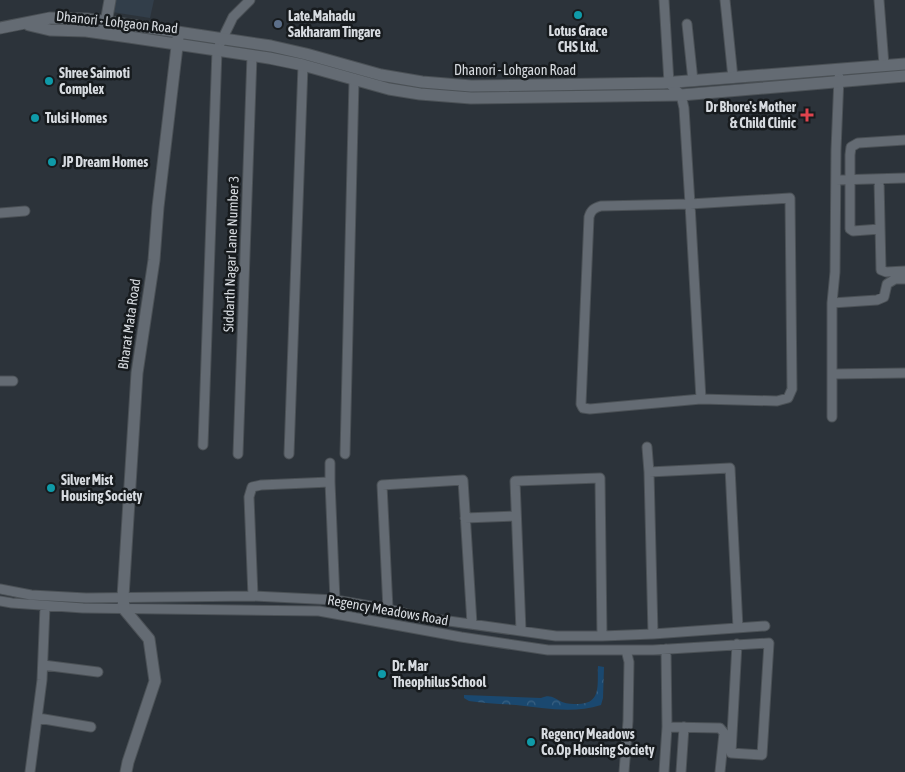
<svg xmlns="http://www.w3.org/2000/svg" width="905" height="772" font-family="'Asap Condensed',sans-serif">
	<defs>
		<pattern id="forest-crowns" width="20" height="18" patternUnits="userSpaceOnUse" patternTransform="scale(1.25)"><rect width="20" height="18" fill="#1a486f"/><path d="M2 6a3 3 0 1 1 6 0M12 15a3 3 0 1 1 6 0" fill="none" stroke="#3b6283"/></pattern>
	</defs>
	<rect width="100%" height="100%" fill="#2c333a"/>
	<path fill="#323e4a" d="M 115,0 L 154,0 L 150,18 L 112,12 Z"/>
	<path fill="url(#forest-crowns)" d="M 598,666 L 604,667 L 603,698 L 601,705 C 573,714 544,708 516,705 C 500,704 484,703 469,701 L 464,698 L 464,695 L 541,698 C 551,694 553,698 562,702 C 568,704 572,704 578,704 C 602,704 597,684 598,666 Z"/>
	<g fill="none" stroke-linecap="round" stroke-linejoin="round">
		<defs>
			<path id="street" d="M 664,0 L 669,83 L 681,95 L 684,108 L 690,204 L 601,206 C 594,208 591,210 589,217 L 581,404 L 583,408 L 590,409 L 701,399 L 690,204 L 790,198 L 792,389 L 788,398 L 777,401 L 701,399
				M 725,0 L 733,78
				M 879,0 L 884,65
				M 687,24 L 693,81
				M 879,179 L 881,270 L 886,272 L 905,271
				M 836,180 L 905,178
				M 0,213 L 25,211
				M 880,229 L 853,231 L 850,229 L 850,155 L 851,147 L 858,143 L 905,140
				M 832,303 L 877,300 L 884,297 L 887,284 L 895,279 L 905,279
				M 833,374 L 905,373
				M 0,381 L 13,381
				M 832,417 L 832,303 L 835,272 L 836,150 L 839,77
				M 203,445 L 217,50 L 233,17 L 250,0
				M 647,447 L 649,472
				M 238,454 L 252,55
				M 289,454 L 303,65
				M 345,454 L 354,80
				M 330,463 L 330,482
				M 465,518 L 516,516
				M 0,589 L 31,595 L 86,598 L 253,596 L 335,600 L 388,609 L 420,617 L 556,636 L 602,636 L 653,634 L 765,626
				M 253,596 L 249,497 L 252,487 L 261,485 L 330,482 L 335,600
				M 0,601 L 12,603 L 83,608 L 319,611 L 461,637 L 548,650 L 653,650 L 769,643 L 762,755 L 731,753 L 737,644
				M 388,609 L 382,485 L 463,480 L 472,624
				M 521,631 L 515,481 L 600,478 L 602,636
				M 653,634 L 649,472 L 730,468 L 738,628
				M 666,649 L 667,727 L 720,728 L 724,733 L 720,772
				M 43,665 L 98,672
				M 38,718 L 91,727
				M 30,772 L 42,680 L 45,606
				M 624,772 L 628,721 L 629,662 L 626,650
				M 664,772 L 667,727
				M 681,772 L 684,727"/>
			<path id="secondary" d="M 29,25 L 50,30 L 86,31 L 129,37 L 269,58 L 303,65 L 389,89 L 420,94 L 471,98 L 681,95 L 905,76
				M 0,28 L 50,18 L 87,19 L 131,25 L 271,46 L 306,54 L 381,75 L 422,82 L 471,86 L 663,83 L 905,64
				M 105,28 L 110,0
				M 126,772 L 128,762 L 155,681 L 149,639 L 124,609 L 123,597 L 137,373 L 154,260 L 158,207 L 178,38"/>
		</defs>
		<use href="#street" stroke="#4b5156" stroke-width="11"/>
		<use href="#secondary" stroke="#4b5156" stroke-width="13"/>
		<use href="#street" stroke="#646b73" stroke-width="9"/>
		<use href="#secondary" stroke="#646b73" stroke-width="11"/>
	</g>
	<g fill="#0f9aa8" stroke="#171b1e" stroke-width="2">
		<circle cx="578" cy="15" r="5"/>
		<circle cx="49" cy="81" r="5"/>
		<circle cx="35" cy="118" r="5"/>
		<circle cx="52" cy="162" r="5"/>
		<circle cx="51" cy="488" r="5"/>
		<circle cx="382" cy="674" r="5"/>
		<circle cx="531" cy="742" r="5"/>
	</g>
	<circle fill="#5c6f8a" stroke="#171b1e" stroke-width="2" cx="278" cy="24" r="5"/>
	<path fill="#e0444e" stroke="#171b1e" stroke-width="2" d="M804.5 107.5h5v5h5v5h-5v5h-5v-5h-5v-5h5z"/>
	<g text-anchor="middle" stroke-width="5" stroke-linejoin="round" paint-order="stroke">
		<g font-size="14" font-weight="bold" fill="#d7dbe0" stroke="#171b1e" text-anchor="start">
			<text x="288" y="21">Late.Mahadu<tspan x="288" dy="16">Sakharam Tingare</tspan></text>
			<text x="578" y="36" text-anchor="middle">Lotus Grace<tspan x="578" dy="16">CHS Ltd.</tspan></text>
			<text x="59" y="78">Shree Saimoti<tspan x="59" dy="16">Complex</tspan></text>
			<text x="796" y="112" text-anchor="end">Dr Bhore's Mother<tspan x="796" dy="16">&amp; Child Clinic</tspan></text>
			<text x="45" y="123">Tulsi Homes</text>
			<text x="62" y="167">JP Dream Homes</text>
			<text x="61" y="485">Silver Mist<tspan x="61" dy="16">Housing Society</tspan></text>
			<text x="392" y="671">Dr. Mar<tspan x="392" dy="16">Theophilus School</tspan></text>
			<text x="541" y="739">Regency Meadows<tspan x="541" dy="16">Co.Op Housing Society</tspan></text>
		</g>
		<g font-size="14" fill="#d7dbe0" stroke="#171b1e">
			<text transform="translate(117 22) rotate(6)" y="5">Dhanori - Lohgaon Road</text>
			<text x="515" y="75">Dhanori - Lohgaon Road</text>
			<text transform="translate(231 254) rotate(-88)" y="5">Siddarth Nagar Lane Number 3</text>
			<text transform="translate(129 324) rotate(-82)" y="5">Bharat Mata Road</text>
			<text transform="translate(388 610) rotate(10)" y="5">Regency Meadows Road</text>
		</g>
	</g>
</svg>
